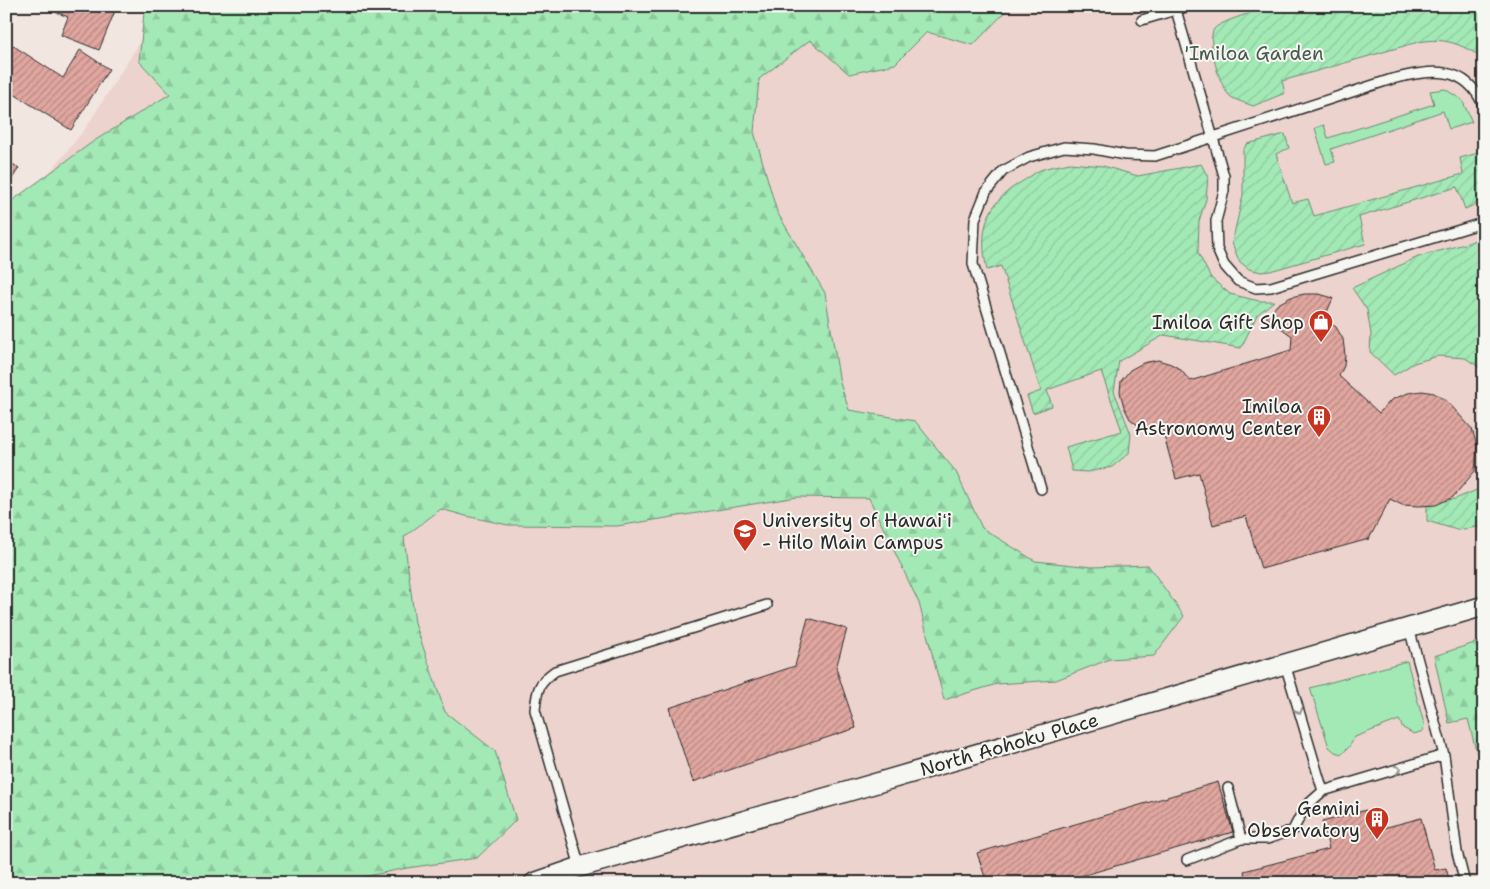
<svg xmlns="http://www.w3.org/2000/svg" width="1490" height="889" font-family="'Shantell Sans',sans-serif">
	<defs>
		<pattern id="forest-firs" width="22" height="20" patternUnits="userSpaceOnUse" patternTransform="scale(1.25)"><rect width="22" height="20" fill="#a3e9b6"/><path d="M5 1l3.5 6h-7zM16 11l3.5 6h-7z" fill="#8cc89d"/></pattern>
		<pattern id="garden-furrows" width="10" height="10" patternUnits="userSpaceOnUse" patternTransform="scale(1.25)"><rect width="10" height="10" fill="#a3e9b6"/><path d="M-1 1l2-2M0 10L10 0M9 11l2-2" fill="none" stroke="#8cc89d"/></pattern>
		<pattern id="building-hatch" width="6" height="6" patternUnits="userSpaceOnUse" patternTransform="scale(1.25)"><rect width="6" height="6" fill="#e0a69f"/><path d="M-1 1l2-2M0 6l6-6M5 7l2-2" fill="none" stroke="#b68782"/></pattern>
	</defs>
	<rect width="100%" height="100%" fill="#f2e6e1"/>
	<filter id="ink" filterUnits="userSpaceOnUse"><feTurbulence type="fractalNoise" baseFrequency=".02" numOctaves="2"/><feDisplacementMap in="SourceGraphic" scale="10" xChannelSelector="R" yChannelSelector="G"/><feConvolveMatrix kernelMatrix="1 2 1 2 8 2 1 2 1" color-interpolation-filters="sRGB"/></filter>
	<g filter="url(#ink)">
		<path fill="#edd3cd" d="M 156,6 L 1484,6 L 1484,883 L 6,883 L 23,205 L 85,129 L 138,45 Z"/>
		<path fill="#a3e9b6" stroke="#678a70" d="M 1445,89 L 1462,100 L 1472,122 L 1449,129 L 1443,111 L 1331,149 L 1335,162 L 1326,164 L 1315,128 L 1324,125 L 1328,138 L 1434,104 L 1430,91 Z
			M 1407,661 L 1424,724 L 1423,731 L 1414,734 L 1403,728 L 1399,720 L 1355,737 L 1349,747 L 1342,754 L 1335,752 L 1329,747 L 1310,688 Z"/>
		<path fill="url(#forest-firs)" stroke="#678a70" d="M 151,6 L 1011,6 L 973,45 L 927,32 L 895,64 L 849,74 L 810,40 L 759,79 L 754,132 L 777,212 L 825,293 L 840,383 L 849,410 L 915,421 L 956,472 L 982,528 L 1035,561 L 1092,567 L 1148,565 L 1184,616 L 1154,656 L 1110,659 L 1056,680 L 997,684 L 944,700 L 919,603 L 869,498 L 797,497 L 617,526 L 508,525 L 466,516 L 441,509 L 404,537 L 415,623 L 445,712 L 495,751 L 516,820 L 477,858 L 407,868 L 333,883 L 6,883 L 6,205 L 94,141 L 170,94 L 139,61 L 144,13 Z
			M 1484,640 L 1484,782 L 1468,719 L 1449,723 L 1434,656 Z"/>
		<path fill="url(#garden-furrows)" stroke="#678a70" d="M 1272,6 L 1484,6 L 1484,58 C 1459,44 1447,37 1418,42 L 1282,81 L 1285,93 L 1253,106 C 1246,103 1237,101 1231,97 C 1220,89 1206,41 1214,29 C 1220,21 1261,10 1272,6 Z
			M 1285,134 L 1289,148 L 1276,154 L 1292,203 L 1308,199 L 1314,216 L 1463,174 L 1460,158 L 1478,153 L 1484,168 L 1484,197 L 1474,205 L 1465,209 L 1457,187 L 1359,217 L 1365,244 L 1270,271 L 1261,272 L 1249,269 L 1239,261 L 1232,243 L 1243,195 L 1243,150 L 1247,144 Z
			M 1070,163 L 1103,166 L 1138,176 L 1201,164 L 1208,177 L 1206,199 L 1199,221 L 1198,253 L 1211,278 L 1230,294 L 1259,301 L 1274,301 L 1257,315 L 1241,348 L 1164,335 L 1119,361 L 1114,391 L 1131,434 L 1129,453 L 1112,467 L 1088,472 L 1072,471 L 1066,447 L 1122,431 L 1101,371 L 1047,390 L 1052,406 L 1033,413 L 1027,396 L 1041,391 L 1001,266 L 987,270 C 978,230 986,202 1023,181 C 1030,177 1036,171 1043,169 C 1052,166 1062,165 1070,163 Z
			M 1484,236 L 1484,370 L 1465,358 L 1438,356 L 1414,363 L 1394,375 L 1370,352 L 1371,334 L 1367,310 L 1352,288 L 1418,257 L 1468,243 Z
			M 1484,487 L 1484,526 L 1457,530 L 1427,521 L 1427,502 L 1455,499 Z"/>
		<path fill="url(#building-hatch)" stroke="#2b2b2b" d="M 41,6 L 117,6 L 99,50 L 61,35 L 68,17 Z
			M 6,41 L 63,78 L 80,50 L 109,69 L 71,130 L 6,89 Z
			M 6,160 L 19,168 L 6,188 Z
			M 1304,294 L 1319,294 L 1333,298 L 1324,319 L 1336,327 L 1343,339 L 1345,355 L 1344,366 L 1339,376 L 1379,413 L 1391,400 L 1408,393 L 1422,391 L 1434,393 L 1447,401 L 1472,429 L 1477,446 L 1475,471 L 1453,497 L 1436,505 L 1419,506 L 1402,505 L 1390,499 L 1369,539 L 1261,569 L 1246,516 L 1213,525 L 1199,473 L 1176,479 L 1162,429 L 1151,430 L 1139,426 L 1130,419 L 1124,407 L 1120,392 L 1121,381 L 1130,370 L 1143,363 L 1158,360 L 1171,364 L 1180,369 L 1190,381 L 1291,350 L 1292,336 L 1266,317 L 1278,304 L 1291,297 Z
			M 808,618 L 847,629 L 836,668 L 856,728 L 693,782 L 669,708 L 795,666 Z
			M 1218,782 L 1233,832 L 1057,883 L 987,883 L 977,853 Z
			M 1366,810 L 1372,831 L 1421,818 L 1435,870 L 1446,868 L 1450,883 L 1247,883 L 1244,871 L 1329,849 L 1322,822 Z"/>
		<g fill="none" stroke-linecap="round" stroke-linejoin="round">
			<defs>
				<path id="lane" d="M 1176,10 L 1224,176 L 1224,191 L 1216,221 L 1217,249 L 1224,265 L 1238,281 L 1256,288 L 1271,287 L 1476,225 L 1484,221
					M 1142,20 L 1189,6
					M 1041,489 L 973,264 L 975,219 L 986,192 L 1003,171 L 1029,157 L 1064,147 L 1094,149 L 1125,155 L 1155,156 L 1392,79 C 1431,70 1466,63 1484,107
					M 1409,628 L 1444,755 L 1457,852 L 1465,883
					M 1285,664 L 1323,791 L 1444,755
					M 1228,788 L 1241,839
					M 1187,860 L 1241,839 L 1267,839 L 1293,830 L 1305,807 L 1323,791
					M 580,867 L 535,710 C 537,690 538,683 555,671 L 767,605"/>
				<path id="street" d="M 534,883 L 580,867 L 839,794 L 1484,606"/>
			</defs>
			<use href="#lane" stroke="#2b2b2b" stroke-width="12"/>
			<use href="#street" stroke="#2b2b2b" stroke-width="22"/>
			<use href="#lane" stroke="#f6f6f2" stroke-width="9"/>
			<use href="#street" stroke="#f6f6f2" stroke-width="19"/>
		</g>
		<defs><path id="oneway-chevron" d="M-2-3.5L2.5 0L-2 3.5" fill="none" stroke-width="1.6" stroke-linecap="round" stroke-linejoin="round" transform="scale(1.25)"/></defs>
		<g stroke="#90908e">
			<use href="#oneway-chevron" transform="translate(1299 711) rotate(73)"/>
			<use href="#oneway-chevron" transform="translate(1398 769) rotate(-17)"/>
		</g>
	</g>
	<defs>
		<symbol id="shop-pin" viewBox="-11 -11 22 30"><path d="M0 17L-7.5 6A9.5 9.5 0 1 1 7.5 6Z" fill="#c8321e" stroke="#f6f6f2"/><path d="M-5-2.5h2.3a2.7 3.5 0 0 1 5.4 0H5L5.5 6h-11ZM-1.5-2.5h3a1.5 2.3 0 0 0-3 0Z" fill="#fff"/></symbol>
		<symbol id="building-pin" viewBox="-11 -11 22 30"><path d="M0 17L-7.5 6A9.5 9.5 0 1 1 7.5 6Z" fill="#c8321e" stroke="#f6f6f2"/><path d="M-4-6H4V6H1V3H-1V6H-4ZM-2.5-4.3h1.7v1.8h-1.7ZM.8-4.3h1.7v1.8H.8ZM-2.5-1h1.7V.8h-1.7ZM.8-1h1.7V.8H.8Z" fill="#fff"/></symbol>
		<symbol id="university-pin" viewBox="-11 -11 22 30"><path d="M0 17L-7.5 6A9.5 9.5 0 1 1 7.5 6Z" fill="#c8321e" stroke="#f6f6f2"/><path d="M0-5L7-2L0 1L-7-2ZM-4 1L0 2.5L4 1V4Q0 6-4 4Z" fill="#fff"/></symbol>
	</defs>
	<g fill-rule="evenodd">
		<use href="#shop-pin" x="1307" y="308" width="28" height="38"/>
		<use href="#building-pin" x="1305" y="403" width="28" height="38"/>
		<use href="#university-pin" x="731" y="517" width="28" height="38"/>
		<use href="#building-pin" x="1363" y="805" width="28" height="38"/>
	</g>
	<g text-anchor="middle" stroke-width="4" stroke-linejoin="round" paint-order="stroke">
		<g font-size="19" fill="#495a4e" stroke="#f6f6f2">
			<text x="1254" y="60">'Imiloa Garden</text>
		</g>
		<g font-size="19" fill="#2b2b2b" stroke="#f6f6f2" text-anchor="end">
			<text x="1304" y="329">Imiloa Gift Shop</text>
			<text x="1302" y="413">Imiloa<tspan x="1302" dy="22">Astronomy Center</tspan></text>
			<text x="762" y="527" text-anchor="start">University of Hawaiʻi<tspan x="762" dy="22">- Hilo Main Campus</tspan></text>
			<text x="1360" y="815">Gemini<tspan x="1360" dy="22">Observatory</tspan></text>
		</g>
		<g font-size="19" fill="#2b2b2b" stroke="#f6f6f2">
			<text transform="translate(1009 744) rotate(-16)" y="7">North Aohoku Place</text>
		</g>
	</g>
	<rect width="1490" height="889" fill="none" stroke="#f6f6f2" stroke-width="25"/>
	<rect x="12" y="12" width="1465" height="864" fill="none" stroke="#2b2b2b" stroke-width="2" filter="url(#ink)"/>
</svg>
